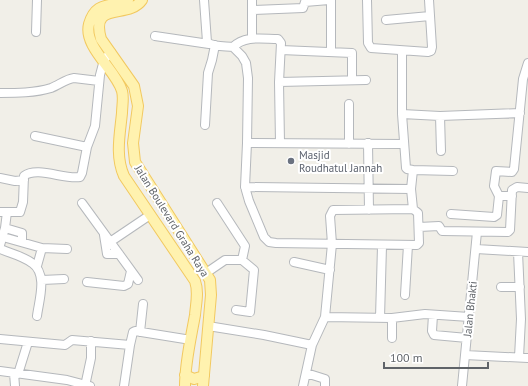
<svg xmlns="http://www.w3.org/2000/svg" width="528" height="386" font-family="'PT Sans',sans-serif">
	<rect width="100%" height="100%" fill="#f1efe8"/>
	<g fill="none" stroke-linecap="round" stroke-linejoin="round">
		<defs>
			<path id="minor" d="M 204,0 L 207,42 C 213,47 225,46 233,47 L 242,56 L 246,63 L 248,78 L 247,143 L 245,187 L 249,201 L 264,237 L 269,242 L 276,243 L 417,245 L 419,243 L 418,213 L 413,209
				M 367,0 L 368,43 L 371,48 L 428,52 L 431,51 L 432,47 L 429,0
				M 252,10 L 303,8 L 305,2 L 329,0
				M 386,20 L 430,16
				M 36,32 L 37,0
				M 155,36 L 209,44
				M 252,38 L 252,0
				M 233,47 C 245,35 263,39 278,39 L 281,43 L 279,82 L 280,143
				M 281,50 L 352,53 L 352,80
				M 402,51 L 402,114 L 406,168 L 407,169 L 413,170 L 453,171
				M 331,52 L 331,0
				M 279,82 L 366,80
				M 0,93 C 16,93 35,93 51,88 C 59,85 66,79 74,78 L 99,81
				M 402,114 L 440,116 L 520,113
				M 440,116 L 441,151
				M 205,125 L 208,73 L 212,60 L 215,45
				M 35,136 L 87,147
				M 247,143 L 404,144
				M 368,143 L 369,210
				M 349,144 L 349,104
				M 0,178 L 15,181 L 24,180
				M 245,187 L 411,189
				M 499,196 L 494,186 L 496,171 L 512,172 L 514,169 L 523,79 L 528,63
				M 82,203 L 138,280
				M 217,203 L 245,246 L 242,260 L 254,270 L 250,312 L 236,310
				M 0,212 L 20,212 L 23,202 L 24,176 C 37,166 65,180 80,177 L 82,173 L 87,147 L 95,126 L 100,75 L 104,60 L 111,52
				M 451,214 L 494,217 L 497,215 L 499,196 L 512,196
				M 419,227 L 439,226 L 442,231 L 508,232 L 510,230 L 512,190 L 517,187 L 528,188
				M 5,228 L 22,233 L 22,241
				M 104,235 L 107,254 L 119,254
				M 3,237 L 42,248 L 67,249
				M 110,242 L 150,215
				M 0,245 L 5,228 L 7,212
				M 0,249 C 10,253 23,256 32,263 C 48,274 39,300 37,316
				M 476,249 L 528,252
				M 518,252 L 521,319 L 519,357
				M 294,262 L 330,270
				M 37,266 L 42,248
				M 206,273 L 225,260 L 242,260
				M 42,280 L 64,279
				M 87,282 L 124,286 L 128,284 L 131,271
				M 501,287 L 520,287
				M 405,295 L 408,245
				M 433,315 L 432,331 L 434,335 L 467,338
				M 325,317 L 392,318 L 425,314 L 469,317
				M 380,318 L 382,246
				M 392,318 L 392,338
				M 208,326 L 264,335 L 312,345
				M 140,332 L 143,304
				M 0,339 L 65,345 L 72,340 L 130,345 L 133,332 L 135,331 L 191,340
				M 465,355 L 528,358
				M 0,371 L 67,380 L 90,386
				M 14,373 L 15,386
				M 306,373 L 325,379 L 325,386
				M 18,374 L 28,342
				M 85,386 L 91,358 L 91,341
				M 124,386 L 130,345
				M 303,386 L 312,345 L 325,317 L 332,244 L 330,216 L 333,210 L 413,209 L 411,189 L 413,170
				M 462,386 L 477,232"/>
			<path id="major" d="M 128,0 C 111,8 96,0 89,24 C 83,47 116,70 122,91 C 124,98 122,106 122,113 C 120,134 115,156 124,176 L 195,281 C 199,292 196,303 195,315 C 191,338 185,362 185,386
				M 142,0 C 128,20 90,0 101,39 L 134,86 L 138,106 L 133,143 L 135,162 L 210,280 L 211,295 L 203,386
				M 185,375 L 194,379 L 204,376"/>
		</defs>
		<use href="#minor" stroke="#b5b8bc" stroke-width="10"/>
		<use href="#major" stroke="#f2c960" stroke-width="12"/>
		<use href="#minor" stroke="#fff" stroke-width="8"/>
		<use href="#major" stroke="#fff2af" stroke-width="10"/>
	</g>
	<circle fill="#6b7280" stroke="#fff" stroke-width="1.5" cx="291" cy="161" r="4"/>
	<g text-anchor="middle" stroke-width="4" stroke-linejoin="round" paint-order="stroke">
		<g font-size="11" fill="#5b616d" stroke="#fff" text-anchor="start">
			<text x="299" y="159">Masjid<tspan x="299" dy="13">Roudhatul Jannah</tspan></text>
		</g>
		<g font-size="11" fill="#5f6368" stroke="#fff">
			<text transform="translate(172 221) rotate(58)" y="4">Jalan Boulevard Graha Raya</text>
			<text transform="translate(470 309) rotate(-84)" y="4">Jalan Bhakti</text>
		</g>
	</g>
	<path d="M384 362v6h104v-6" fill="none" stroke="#5f6368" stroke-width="2"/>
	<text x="390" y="362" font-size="12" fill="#5f6368" stroke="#ffffff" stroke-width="3" paint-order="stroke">100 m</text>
</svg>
